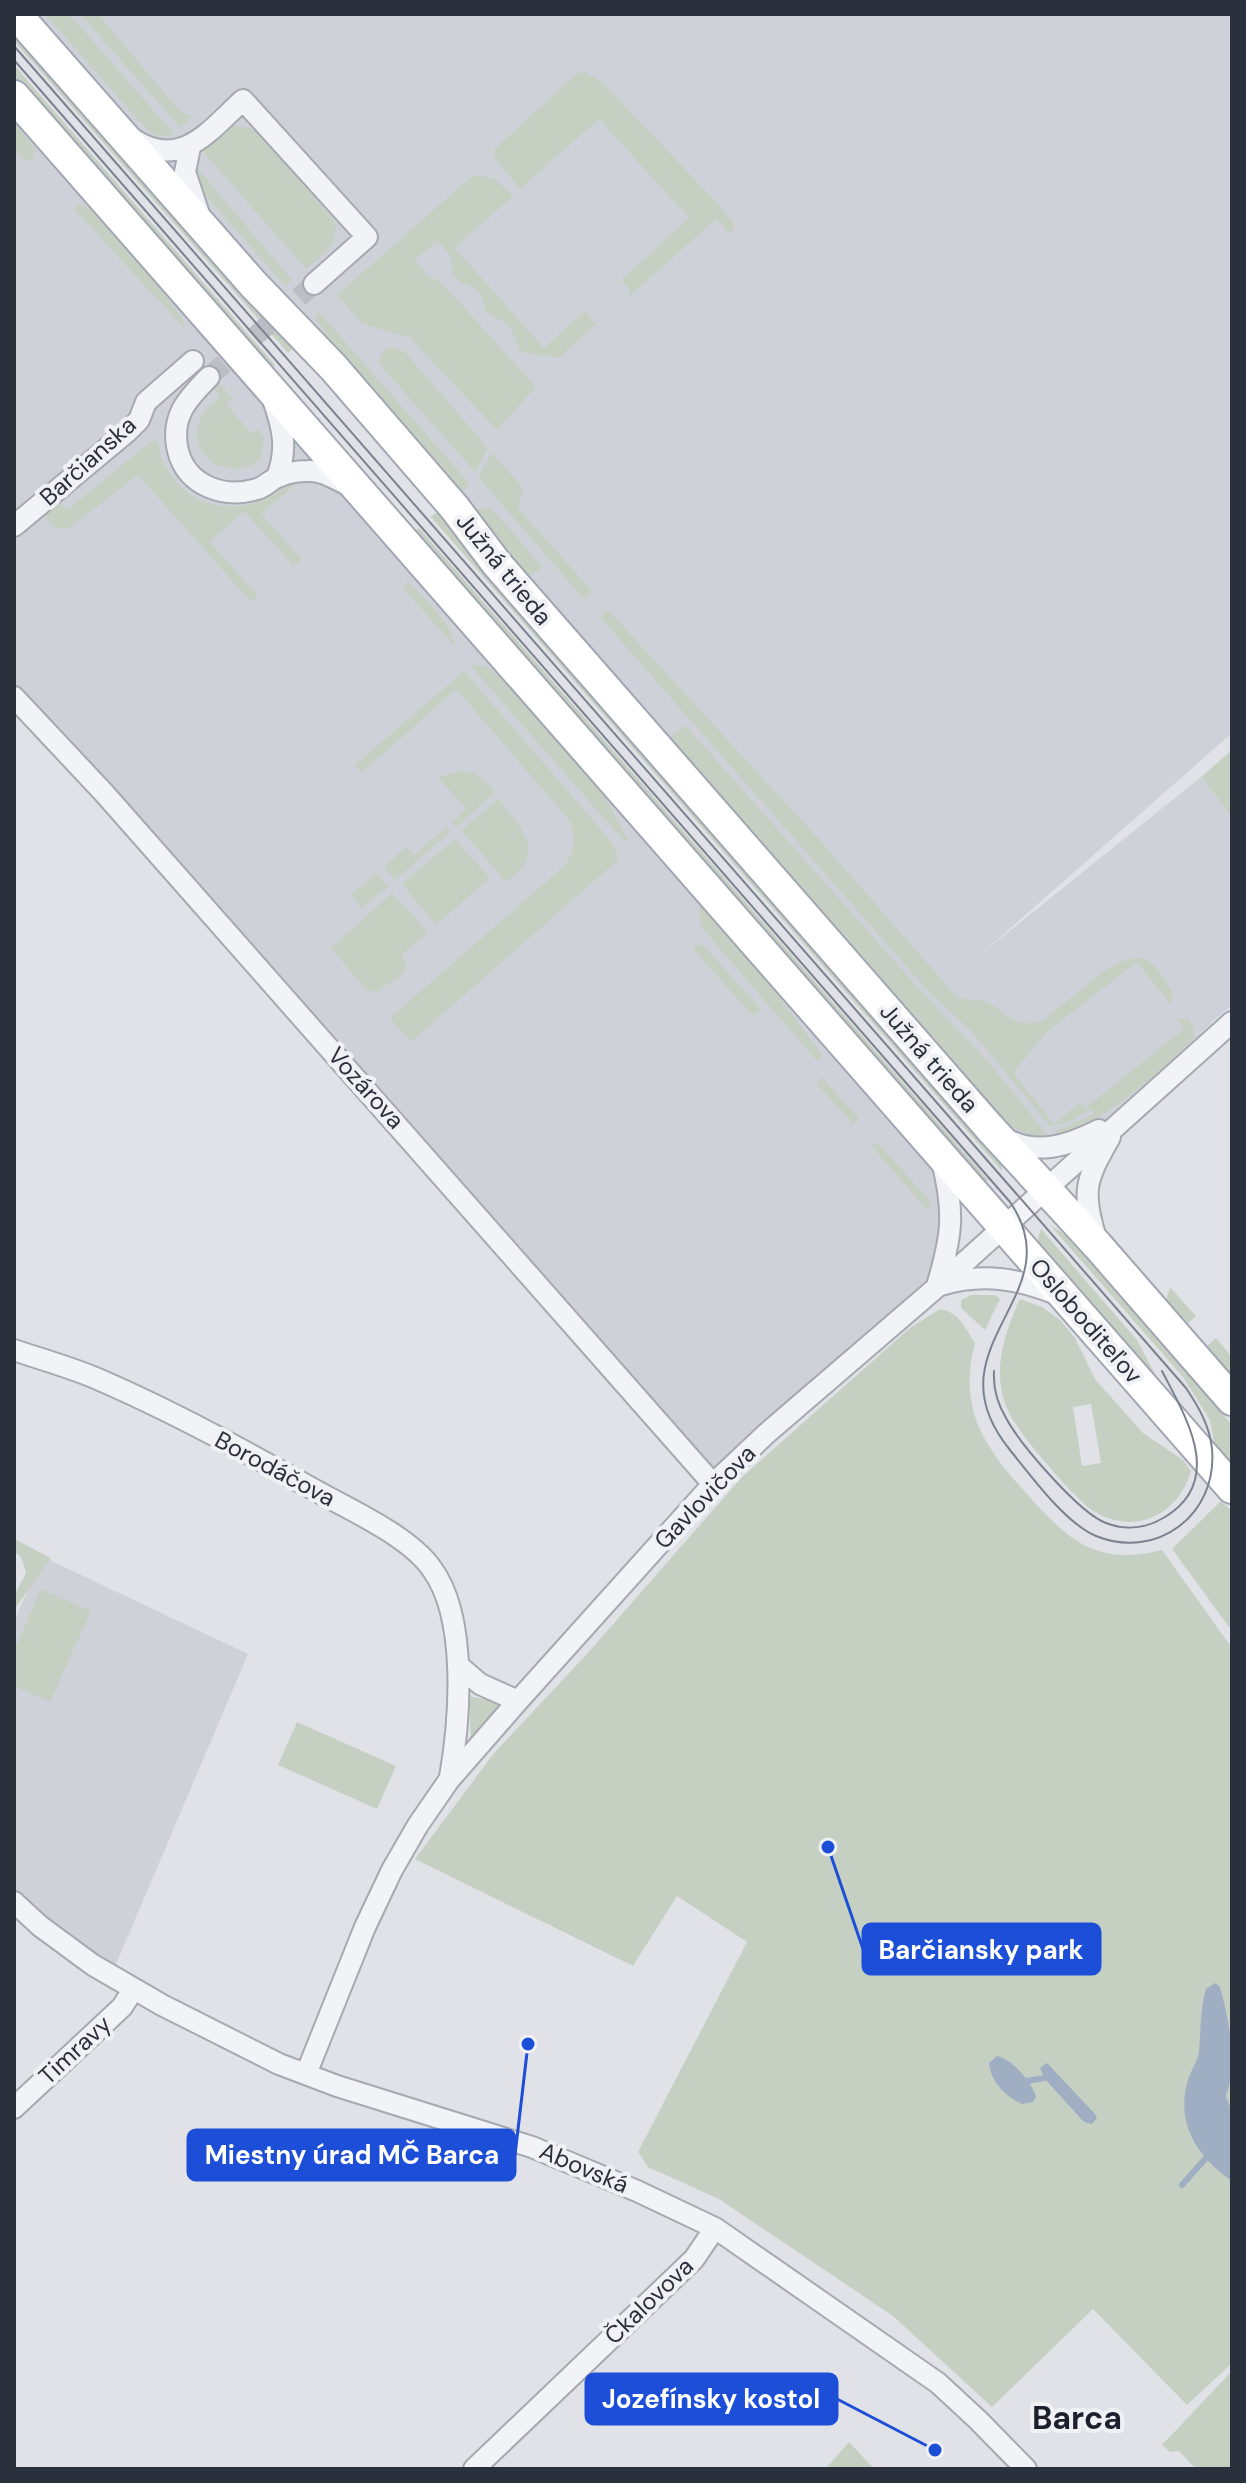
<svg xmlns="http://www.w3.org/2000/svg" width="1246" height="2483" font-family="'DM Sans',sans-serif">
	<rect width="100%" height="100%" fill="#e0e2e7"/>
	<path fill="#cfd1d9" d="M 16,14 L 1232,14 L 1232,733 L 981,954 L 1201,777 L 1232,817 L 1232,1005 L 1213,1021 L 1120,1120 L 1085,1137 L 1014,1143 Z
		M 14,96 L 940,1154 L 951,1195 L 937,1287 L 713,1484 L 14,697 Z
		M 43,1557 L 248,1654 L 111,1976 L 14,1902 L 14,1621 Z"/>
	<path fill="#c5d0c2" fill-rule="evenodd" d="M 45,14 L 69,14 L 175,135 L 158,136 L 145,128 Z
		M 80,14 L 98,14 L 180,111 L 192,117 L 180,127 Z
		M 14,32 L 296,345 L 1002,1162 L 1002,1171 L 431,517 L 438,511 L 294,347 L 288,353 L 14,41 Z
		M 14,65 L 275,365 L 269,371 L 411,534 L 419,528 L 989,1181 L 981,1180 L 965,1165 L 464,590 L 410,535 L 267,372 L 221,313 L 14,77 Z
		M 584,72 L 601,81 L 722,208 L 735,226 L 730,234 L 716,219 L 630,296 L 628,294 L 631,291 L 621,280 L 689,218 L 599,119 L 520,189 L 495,159 L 494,150 L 500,144 L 576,74 Z
		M 14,122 L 37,151 L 33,153 L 35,156 L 27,162 L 14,149 Z
		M 233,126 L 250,128 L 259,134 L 334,220 C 341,243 322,256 306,269 L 206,155 L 203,150 C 209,139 222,131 233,126 Z
		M 194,168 L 199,170 L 292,280 L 285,286 L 199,188 Z
		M 480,175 L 496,180 L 513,196 L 455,248 L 544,348 L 585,311 L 595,323 L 603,317 L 559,358 L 520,352 L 512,331 L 506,323 L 486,312 C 481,279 462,290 453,275 C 450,269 453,262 450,256 C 448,251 441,245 437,241 L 415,260 L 428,276 L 442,283 L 536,387 L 497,430 L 409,337 L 362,324 L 337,295 L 471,177 Z
		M 81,203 L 113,229 L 135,252 L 183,320 L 184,328 L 74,209 Z
		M 319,312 L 469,483 L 460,497 L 361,383 L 314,317 Z
		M 394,347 L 405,352 L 488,448 L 475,472 L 382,367 L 379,361 L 383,350 Z
		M 217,381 L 233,399 L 227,405 L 252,434 L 258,429 L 264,437 L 261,458 C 234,485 184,457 200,420 C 203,411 213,403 220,396 L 212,387 Z
		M 153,440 L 153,443 L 157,440 C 164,490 214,521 262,500 C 273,495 283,483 296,484 L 261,514 L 301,558 L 300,561 L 293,565 L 244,511 L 210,542 L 258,596 L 251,602 L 138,475 L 68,529 L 55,528 L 45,518 L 46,511 L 60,503 L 67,510 Z
		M 492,453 L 522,487 L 523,491 L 518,508 L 592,591 L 584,599 L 478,477 Z
		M 492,508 L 542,567 L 526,579 L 470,510 Z
		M 408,581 C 422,597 455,625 455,647 L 402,587 Z
		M 608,610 L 817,837 L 957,997 C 966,1001 974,998 983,1001 C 1007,1009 1009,1030 1042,1021 L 1104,971 L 1121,962 L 1138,957 C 1154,960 1167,980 1173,994 L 1170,1004 L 1137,962 L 1048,1031 L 1017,1068 L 1015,1075 L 1054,1124 L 1080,1102 L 1085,1108 L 1184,1029 L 1176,1018 L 1188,1019 L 1193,1025 L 1195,1037 C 1155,1076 1111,1117 1059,1138 L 1054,1132 L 1094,1114 L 1091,1109 L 1067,1123 L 1050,1126 L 971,1031 L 927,990 L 600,617 Z
		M 476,665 L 488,667 L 524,697 L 599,785 L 629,842 L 622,839 L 471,666 Z
		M 464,671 L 610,840 L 618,856 L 617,861 L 411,1042 L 390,1018 L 563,867 C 576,852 575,839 570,821 L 456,689 L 362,773 L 355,765 Z
		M 685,725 L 922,992 L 985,1058 L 1050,1138 L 1030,1135 L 1005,1124 L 667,741 Z
		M 1232,750 L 1232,817 L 1201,777 Z
		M 460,771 C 477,770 484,780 495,792 L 456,827 L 452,822 L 466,809 L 438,777 Z
		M 499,799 C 521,829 549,853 506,882 L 464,833 L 465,827 Z
		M 446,827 L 450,832 L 395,880 L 384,867 L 406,847 L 414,855 Z
		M 641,831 L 743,949 L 823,1056 L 817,1061 L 703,929 L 700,924 L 699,906 L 694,899 L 641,837 Z
		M 455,839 L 490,878 L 436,925 L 402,884 Z
		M 376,873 L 388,886 L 362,908 L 351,895 Z
		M 392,893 L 428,932 L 402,955 L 407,966 L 400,977 L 375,992 L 365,989 L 331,948 Z
		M 702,944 L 761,1009 L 753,1016 L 692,948 Z
		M 822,1077 L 859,1119 L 853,1124 L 816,1083 Z
		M 878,1143 L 928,1199 L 931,1208 L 925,1208 L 871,1145 Z
		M 1050,1225 L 1067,1236 L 1232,1425 L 1232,1470 L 1216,1452 L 1210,1420 L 1183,1377 Z
		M 1041,1229 L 1137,1340 L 1164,1391 L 1040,1247 L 1038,1238 Z
		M 1170,1287 L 1196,1316 L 1187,1324 L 1166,1300 Z
		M 971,1295 L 995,1295 L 1000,1299 L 985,1330 L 961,1308 L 961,1300 Z
		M 1020,1299 L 1042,1307 L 1060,1320 L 1075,1338 L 1095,1379 L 1143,1433 L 1183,1460 L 1191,1471 C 1179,1514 1136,1536 1095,1512 C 1077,1501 1030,1446 1017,1426 C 1009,1415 1003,1401 1001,1387 C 996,1359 1008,1324 1020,1299 ZM 1091,1404 L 1101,1463 L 1082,1466 L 1073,1407 Z
		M 940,1309 C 959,1312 965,1328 975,1343 C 958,1408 983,1445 1025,1492 C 1067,1539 1095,1567 1162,1550 L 1232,1648 L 1232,2363 L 1187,2405 L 1093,2309 L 992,2407 L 893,2316 L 719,2199 L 648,2167 L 638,2152 L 747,1942 L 677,1896 L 633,1966 L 415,1859 L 495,1752 L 586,1655 L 742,1477 L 910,1328 Z
		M 1216,1338 L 1232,1357 L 1232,1376 L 1206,1347 Z
		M 1221,1501 L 1232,1511 L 1232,1631 L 1172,1549 Z
		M 14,1539 L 51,1558 L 14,1610 L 14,1596 L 26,1573 L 21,1557 L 14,1551 Z
		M 41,1589 L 91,1611 L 50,1702 L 14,1686 L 14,1651 Z
		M 468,1696 L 503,1703 L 471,1738 Z
		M 297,1722 L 396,1766 L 377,1809 L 278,1765 Z
		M 1232,2371 L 1232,2469 L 1196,2469 L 1179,2451 L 1170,2452 L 1162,2445 Z
		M 849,2442 L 874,2469 L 825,2469 Z"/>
	<path fill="#9faec3" d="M 1215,1983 L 1220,1987 C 1229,2020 1238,2063 1226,2096 L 1232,2112 L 1232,2181 C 1197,2157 1175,2123 1188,2080 C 1191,2070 1198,2061 1199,2051 C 1201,2029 1200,2010 1206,1989 Z
		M 997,2056 C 1011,2058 1033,2083 1036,2097 L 1033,2102 L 1022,2104 C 1007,2098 990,2081 989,2063 Z
		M 1047,2063 L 1095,2114 L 1097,2118 L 1092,2124 L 1084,2122 L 1044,2078 L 1040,2068 Z"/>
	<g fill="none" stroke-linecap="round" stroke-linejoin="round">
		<path stroke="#9faec3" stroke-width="6" d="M 1027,2081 L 1044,2078
			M 1182,2185 L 1206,2158"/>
		<path stroke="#bcbec5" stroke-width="20" stroke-dasharray="20 10" stroke-linecap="butt" d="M 209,377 L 314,284"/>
		<defs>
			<path id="minor" d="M 133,139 C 181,171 210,130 243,100 L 367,237 L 314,284
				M 190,147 L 185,172 L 199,214
				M 209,377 C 187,399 170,417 178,451 C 187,486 224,499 257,489 C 265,487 270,480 278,477 C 286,473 298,471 308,471 C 322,470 335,479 348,485
				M 273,400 C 283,428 288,449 277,477
				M 14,526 L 128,431 L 139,420 L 146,402 L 193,361
				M 14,697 L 104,793 L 713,1484
				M 1004,1138 C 1037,1156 1067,1146 1099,1130
				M 1096,1238 C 1081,1191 1086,1179 1110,1137
				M 941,1285 C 983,1272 1021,1279 1061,1296
				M 937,1286 C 952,1236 955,1213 942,1161
				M 14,1350 C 43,1360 73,1368 100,1380 C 176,1413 250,1454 322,1494 C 355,1512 411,1538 432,1569 C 468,1618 460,1720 450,1777
				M 458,1665 L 480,1684 L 518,1701
				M 14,1902 L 40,1926 L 93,1965 L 162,2005 L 279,2064 L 337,2086 L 532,2147 L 637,2191 L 715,2228 L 938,2383 L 978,2420 L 1026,2469
				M 306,2074 L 365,1927 L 392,1870 L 418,1825 L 449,1780 L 518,1701 L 713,1484 L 766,1434 L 937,1287 L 1232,1022
				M 14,2108 L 122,2007 L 133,1990
				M 474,2469 L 694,2259 L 715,2228"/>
			<path id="primary" d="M 16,14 L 254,285 L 333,367 L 454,507 L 497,564 L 989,1127 L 1098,1246 L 1232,1400
				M 14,96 L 1232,1488"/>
		</defs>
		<use href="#minor" stroke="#a6a9b1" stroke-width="24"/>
		<use href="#primary" stroke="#a1a6b2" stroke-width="34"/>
		<use href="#minor" stroke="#f2f3f6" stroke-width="20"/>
		<use href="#primary" stroke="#fff" stroke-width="30"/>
		<path stroke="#7b818f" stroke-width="2" d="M 14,46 L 1186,1388 C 1198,1406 1210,1426 1212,1449 C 1218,1514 1157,1561 1096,1536 C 1065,1523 1031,1476 1010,1450 C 925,1346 1075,1296 1010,1202 L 14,60
			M 994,1371 C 993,1388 997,1403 1006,1418 C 1020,1444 1079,1513 1106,1523 C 1126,1531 1147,1528 1165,1517 C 1226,1480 1185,1416 1162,1371"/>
	</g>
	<g text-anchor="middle" stroke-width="8" stroke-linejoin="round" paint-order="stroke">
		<g font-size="24" fill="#2b303d" stroke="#eff1f5">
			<text transform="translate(88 461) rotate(-42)" y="8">Barčianska</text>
			<text transform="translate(504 569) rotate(51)" y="8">Južná trieda</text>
			<text transform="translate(929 1058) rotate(49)" y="8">Južná trieda</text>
			<text transform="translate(366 1088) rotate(48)" y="8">Vozárova</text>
			<text transform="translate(1086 1321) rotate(49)" y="8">Osloboditeľov</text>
			<text transform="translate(275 1469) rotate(28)" y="8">Borodáčova</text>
			<text transform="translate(705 1497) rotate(-46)" y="8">Gavlovičova</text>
			<text transform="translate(75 2050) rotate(-43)" y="8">Timravy</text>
			<text transform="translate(584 2168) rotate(23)" y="8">Abovská</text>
			<text transform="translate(649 2301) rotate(-44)" y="8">Čkalovova</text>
		</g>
		<g font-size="32" font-weight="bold" fill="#1d212e" stroke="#eff1f5">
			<text x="1077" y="2429">Barca</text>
		</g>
	</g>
	<path fill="none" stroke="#1d4ed8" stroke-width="3" d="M828 1847L863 1949M528 2044L515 2155M935 2450L837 2399"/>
	<g fill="#1d4ed8" stroke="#eff1f5" stroke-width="3">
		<circle cx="828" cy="1847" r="8"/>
		<circle cx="528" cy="2044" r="8"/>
		<circle cx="935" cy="2450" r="8"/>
	</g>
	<g fill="#1d4ed8" stroke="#1d4ed8" stroke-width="3">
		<rect x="863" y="1924" width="237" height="50" rx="8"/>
		<rect x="188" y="2130" width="327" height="50" rx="8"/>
		<rect x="586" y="2374" width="251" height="50" rx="8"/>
	</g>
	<g font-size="26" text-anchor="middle" font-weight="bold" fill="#fff">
		<text x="981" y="1959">Barčiansky park</text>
		<text x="352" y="2164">Miestny úrad MČ Barca</text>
		<text x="711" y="2408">Jozefínsky kostol</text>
	</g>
	<rect width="1246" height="2483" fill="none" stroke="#2b303d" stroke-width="32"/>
</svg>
